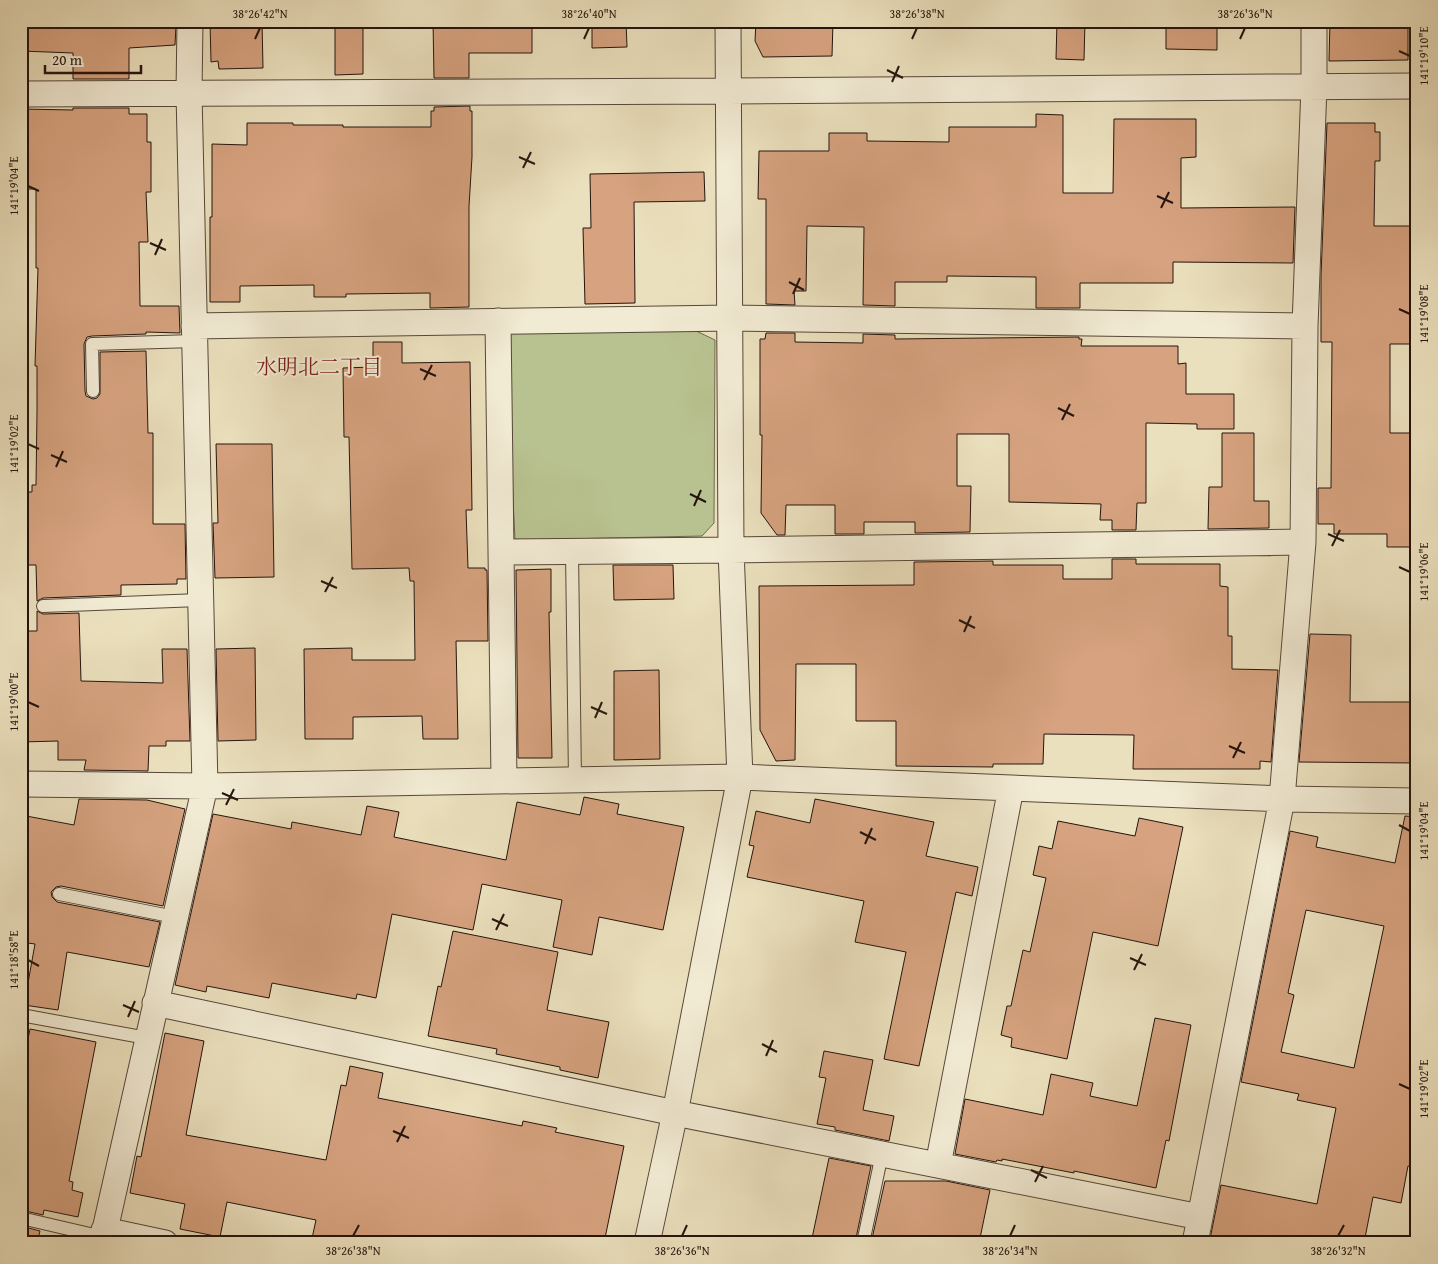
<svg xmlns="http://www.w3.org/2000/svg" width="1438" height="1264" font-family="'Gentium Book Plus','Noto Serif JP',serif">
	<rect width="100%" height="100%" fill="#ebe0bd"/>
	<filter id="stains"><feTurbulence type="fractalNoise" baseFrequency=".004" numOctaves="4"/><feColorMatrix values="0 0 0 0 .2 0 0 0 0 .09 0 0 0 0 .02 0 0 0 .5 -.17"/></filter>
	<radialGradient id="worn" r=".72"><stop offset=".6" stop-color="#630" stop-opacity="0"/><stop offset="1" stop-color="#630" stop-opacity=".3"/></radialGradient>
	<path fill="#b8c290" stroke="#6e6b4f" d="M 692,329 L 715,340 L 714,523 L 702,536 L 515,540 L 505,331 Z"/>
	<path fill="#d6a27f" stroke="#24140e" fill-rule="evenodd" d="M 210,21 L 262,21 L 263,68 L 219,69 L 218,61 L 211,62 Z
		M 335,21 L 363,21 L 363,74 L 335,75 Z
		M 433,21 L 532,21 L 532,53 L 469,53 L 469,78 L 434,78 Z
		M 592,21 L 626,21 L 627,47 L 592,48 Z
		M 756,21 L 833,21 L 832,56 L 763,57 L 755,41 Z
		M 1057,21 L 1085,21 L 1084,60 L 1056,59 Z
		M 1166,21 L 1217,21 L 1217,50 L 1166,49 Z
		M 1330,21 L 1408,21 L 1408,60 L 1329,61 Z
		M 56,25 L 176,25 L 175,45 L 129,48 L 129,79 L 73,79 L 73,53 L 21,51 L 21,27 L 56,28 Z
		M 470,106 L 470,111 L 472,111 L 472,157 L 469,206 L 469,307 L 430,308 L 430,293 L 346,294 L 346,297 L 314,297 L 314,285 L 240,286 L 240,302 L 210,302 L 210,217 L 212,217 L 212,144 L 247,145 L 247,123 L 293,123 L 293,125 L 343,125 L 343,127 L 431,127 L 431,111 L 434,111 L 434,107 Z
		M 73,108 L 129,108 L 129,114 L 147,114 L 147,142 L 151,142 L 151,192 L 146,192 L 148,242 L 139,242 L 140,306 L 179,306 L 180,333 L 146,332 L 146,334 L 92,336 L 87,337 L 84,344 L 85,391 L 86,396 L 93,399 L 97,398 L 100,394 L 100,352 L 146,351 L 148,433 L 153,433 L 153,524 L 185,524 L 186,579 L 177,579 L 177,584 L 121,585 L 121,595 L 43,598 L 37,601 L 36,565 L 21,565 L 21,492 L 32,492 L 32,485 L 36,485 L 37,411 L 37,366 L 35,366 L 38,268 L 36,268 L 36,189 L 21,189 L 21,109 L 73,110 Z
		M 1036,114 L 1063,115 L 1063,193 L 1113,193 L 1114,119 L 1196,119 L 1196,157 L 1181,158 L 1181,208 L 1295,207 L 1293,263 L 1173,262 L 1173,283 L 1080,283 L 1080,308 L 1036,308 L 1036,277 L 947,276 L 947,282 L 895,282 L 895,306 L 863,305 L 864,227 L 807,226 L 806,291 L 794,291 L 795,305 L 766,304 L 766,199 L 758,199 L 759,151 L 829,151 L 829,133 L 867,133 L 867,141 L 949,142 L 949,127 L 1036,127 Z
		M 1327,123 L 1375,123 L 1375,132 L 1380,132 L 1380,161 L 1375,161 L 1374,226 L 1417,226 L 1417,344 L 1390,344 L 1390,433 L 1411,433 L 1411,489 L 1413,489 L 1413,547 L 1387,547 L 1387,534 L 1334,534 L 1334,524 L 1318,524 L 1318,488 L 1331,488 L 1332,342 L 1321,342 L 1321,276 Z
		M 704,172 L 705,201 L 634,202 L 635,303 L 585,304 L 583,228 L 591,228 L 590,174 Z
		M 766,333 L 795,333 L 795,342 L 863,343 L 863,334 L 895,335 L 895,339 L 1079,337 L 1079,339 L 1082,339 L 1081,346 L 1178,346 L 1178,364 L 1186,363 L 1186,394 L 1234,394 L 1234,429 L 1197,429 L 1197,424 L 1146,423 L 1146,503 L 1137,503 L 1136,530 L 1112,530 L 1112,520 L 1100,520 L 1101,504 L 1009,502 L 1009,434 L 957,434 L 957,486 L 971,486 L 970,532 L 915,533 L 915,522 L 864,522 L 864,534 L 835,534 L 835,505 L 786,505 L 785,535 L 777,535 L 761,513 L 762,435 L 760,435 L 760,339 L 765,339 Z
		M 373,342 L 402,342 L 402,363 L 470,362 L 472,510 L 466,510 L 468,568 L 485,568 L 485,570 L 487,570 L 488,641 L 456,641 L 458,739 L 423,739 L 422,716 L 353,717 L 353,739 L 305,739 L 304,649 L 352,648 L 352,660 L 415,660 L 414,581 L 410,581 L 409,568 L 352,569 L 349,437 L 344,437 L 343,368 L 373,367 Z
		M 1222,433 L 1254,433 L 1254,501 L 1269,501 L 1269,528 L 1208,529 L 1209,487 L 1222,487 Z
		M 216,444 L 272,444 L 274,577 L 215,578 L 213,523 L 218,523 Z
		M 1112,559 L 1136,559 L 1136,564 L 1220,564 L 1220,586 L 1228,587 L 1228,636 L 1232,636 L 1232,669 L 1278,670 L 1271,762 L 1260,761 L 1260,769 L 1133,769 L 1134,735 L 1044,734 L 1043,764 L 993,764 L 993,767 L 896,766 L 896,721 L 856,721 L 856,664 L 796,664 L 795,760 L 776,761 L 760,730 L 759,586 L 914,585 L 914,562 L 993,561 L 993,565 L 1063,565 L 1063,579 L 1112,579 Z
		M 613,565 L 673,565 L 674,599 L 614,600 Z
		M 551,569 L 551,612 L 549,612 L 552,758 L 518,758 L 516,570 Z
		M 37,611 L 43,614 L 79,613 L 81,681 L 163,683 L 162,649 L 187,649 L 190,741 L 166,741 L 166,746 L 149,746 L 148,771 L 84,770 L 86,760 L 58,760 L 58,741 L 21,742 L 21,631 L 37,631 Z
		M 1310,634 L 1351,635 L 1350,702 L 1417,702 L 1417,763 L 1299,762 Z
		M 255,648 L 256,740 L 218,741 L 216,649 Z
		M 659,670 L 660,759 L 614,760 L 614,671 Z
		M 584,797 L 619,804 L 617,814 L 684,827 L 663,930 L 599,917 L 592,955 L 553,947 L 562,900 L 482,884 L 473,930 L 392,914 L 376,998 L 357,994 L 356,999 L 272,983 L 269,998 L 207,986 L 206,992 L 175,985 L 213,814 L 291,829 L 292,822 L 361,835 L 367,806 L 399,812 L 394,837 L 506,860 L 517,802 L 580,815 Z
		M 79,799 L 147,800 L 185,809 L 163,906 L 61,886 L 56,887 L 51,892 L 52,897 L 57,902 L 160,922 L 149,967 L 67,952 L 58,1010 L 24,1005 L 35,944 L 21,942 L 21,815 L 74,825 Z
		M 815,799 L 934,822 L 926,856 L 978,867 L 972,896 L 956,892 L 919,1066 L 884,1059 L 906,952 L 855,942 L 864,901 L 747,877 L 754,846 L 749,845 L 756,811 L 810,823 Z
		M 1405,816 L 1417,817 L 1417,1153 L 1414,1167 L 1408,1166 L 1401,1203 L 1373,1197 L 1364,1243 L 1230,1243 L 1210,1239 L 1221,1185 L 1317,1204 L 1336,1108 L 1297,1100 L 1299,1094 L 1241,1082 L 1290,831 L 1318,837 L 1316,847 L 1395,863 ZM 1306,910 L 1384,926 L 1354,1068 L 1281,1052 L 1294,995 L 1288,993 Z
		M 1139,818 L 1183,827 L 1158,946 L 1093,932 L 1067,1059 L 1011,1047 L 1012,1038 L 1001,1035 L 1007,1006 L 1011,1006 L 1023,950 L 1030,952 L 1046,878 L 1033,875 L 1039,846 L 1052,849 L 1058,821 L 1135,836 Z
		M 453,931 L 558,952 L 547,1010 L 609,1022 L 598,1078 L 560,1070 L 560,1067 L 496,1054 L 497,1049 L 428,1036 L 438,986 L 441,987 Z
		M 1155,1018 L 1191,1025 L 1169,1141 L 1166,1140 L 1156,1188 L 1074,1171 L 1074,1173 L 1002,1159 L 1002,1161 L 997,1160 L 996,1162 L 955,1154 L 965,1099 L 1043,1115 L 1051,1074 L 1093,1083 L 1090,1096 L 1137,1106 Z
		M 30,1029 L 96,1042 L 69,1181 L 73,1182 L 72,1190 L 83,1193 L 78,1217 L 44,1210 L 43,1215 L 21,1210 L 21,1075 Z
		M 165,1033 L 204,1041 L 186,1135 L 326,1160 L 341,1085 L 346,1086 L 350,1066 L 383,1073 L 378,1098 L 522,1126 L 523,1121 L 557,1128 L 555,1132 L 624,1146 L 604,1243 L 576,1243 L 547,1237 L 546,1243 L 311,1243 L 316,1220 L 227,1202 L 220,1237 L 180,1229 L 185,1204 L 130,1193 L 137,1156 L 141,1157 Z
		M 824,1051 L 873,1060 L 863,1110 L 894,1116 L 889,1141 L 835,1130 L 835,1127 L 817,1124 L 826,1078 L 819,1077 Z
		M 829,1158 L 871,1166 L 855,1243 L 811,1243 Z
		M 885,1181 L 946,1181 L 990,1190 L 979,1243 L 871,1243 Z
		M 21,1226 L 40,1231 L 37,1243 L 21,1243 Z"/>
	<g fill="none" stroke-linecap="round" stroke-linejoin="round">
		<defs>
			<path id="service" d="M 93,391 L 92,344 L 195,341
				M 572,551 L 575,780
				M 43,606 L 200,600
				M 59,894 L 175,917
				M 21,1015 L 147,1038
				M 21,1218 L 103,1237
				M 863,1243 L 882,1154"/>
			<path id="minor" d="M 21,94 L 728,91 L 1417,86
				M 498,321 L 504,781
				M 194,326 L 730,318 L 1305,326
				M 501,552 L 731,550 L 1303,542
				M 21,784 L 205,786 L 740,777 L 1282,799 L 1417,801
				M 155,1003 L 675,1113 L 1200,1217
				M 938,1165 L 1011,788
				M 104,1230 L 165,1243
				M 102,1243 L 205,786 L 189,93 L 190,21
				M 647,1243 L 675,1113 L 740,777 L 731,550 L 728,21
				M 1195,1243 L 1282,799 L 1303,542 L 1305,326 L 1314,86 L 1314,21"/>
		</defs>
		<use href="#service" stroke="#56473a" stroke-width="14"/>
		<use href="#minor" stroke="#56473a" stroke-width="27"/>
		<use href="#service" stroke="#f2ebd4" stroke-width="12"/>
		<use href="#minor" stroke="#f2ebd4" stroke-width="25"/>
	</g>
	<path fill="none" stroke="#24140e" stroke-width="2" d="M 255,39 L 260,28M 584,39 L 589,28M 912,39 L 917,28M 1240,39 L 1245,28M 1399,51 L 1410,56M 887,70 L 903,78M 892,82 L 899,66M 519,157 L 535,164M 523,168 L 531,152M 28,186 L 39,191M 1157,196 L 1173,203M 1161,208 L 1169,192M 150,243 L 166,250M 155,255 L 162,239M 789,282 L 804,290M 793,294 L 800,278M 1399,309 L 1410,314M 420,369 L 436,376M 424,380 L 432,365M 1058,408 L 1074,416M 1062,420 L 1070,404M 28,444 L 39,449M 51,455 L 67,462M 56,467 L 63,451M 690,494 L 706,502M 694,506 L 701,490M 1328,534 L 1344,541M 1332,546 L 1340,530M 1399,567 L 1410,572M 321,581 L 337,588M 325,592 L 333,577M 959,620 L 975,628M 964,632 L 971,616M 28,702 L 39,707M 591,707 L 607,714M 595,718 L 602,702M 1229,746 L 1245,753M 1233,758 L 1241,742M 222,793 L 238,800M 226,805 L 234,789M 1399,825 L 1410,831M 860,832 L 876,840M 865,844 L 872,828M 492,919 L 508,926M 496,930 L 504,914M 1130,958 L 1146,965M 28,960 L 39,966M 1134,970 L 1142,954M 123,1005 L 139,1012M 128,1017 L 135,1001M 762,1044 L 777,1052M 766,1056 L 773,1040M 1399,1084 L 1410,1089M 393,1131 L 409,1138M 397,1142 L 405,1126M 1031,1170 L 1047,1178M 1035,1182 L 1043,1166M 353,1236 L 359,1225M 682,1236 L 687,1225M 1010,1236 L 1015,1225M 1338,1236 L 1344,1225"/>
	<g text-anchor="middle" stroke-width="4" stroke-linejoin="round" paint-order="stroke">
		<g font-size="21" fill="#7a1f14" stroke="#f2ebd4">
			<text x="319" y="374">水明北二丁目</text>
		</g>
	</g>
	<rect width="1438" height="1264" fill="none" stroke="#ebe0bd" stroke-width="55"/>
	<path d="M45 65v8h96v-8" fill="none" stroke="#24140e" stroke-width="2.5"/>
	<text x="52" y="65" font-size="15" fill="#24140e" stroke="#f2ebd4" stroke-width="4" paint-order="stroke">20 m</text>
	<rect x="28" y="28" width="1382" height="1208" fill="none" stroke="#24140e" stroke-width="2"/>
	<g font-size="12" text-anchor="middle" fill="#24140e">
		<text x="260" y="18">38°26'42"N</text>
		<text x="589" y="18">38°26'40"N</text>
		<text x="917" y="18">38°26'38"N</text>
		<text x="1245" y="18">38°26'36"N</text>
		<text transform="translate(1424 56) rotate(-90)" y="4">141°19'10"E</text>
		<text transform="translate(14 186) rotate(-90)" y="4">141°19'04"E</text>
		<text transform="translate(1424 314) rotate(-90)" y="4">141°19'08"E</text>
		<text transform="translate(14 444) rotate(-90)" y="4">141°19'02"E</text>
		<text transform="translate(1424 572) rotate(-90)" y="4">141°19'06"E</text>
		<text transform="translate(14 702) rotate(-90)" y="4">141°19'00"E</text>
		<text transform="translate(1424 831) rotate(-90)" y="4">141°19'04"E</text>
		<text transform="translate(14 960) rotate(-90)" y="4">141°18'58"E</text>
		<text transform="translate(1424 1089) rotate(-90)" y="4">141°19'02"E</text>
		<text x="353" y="1255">38°26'38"N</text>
		<text x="682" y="1255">38°26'36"N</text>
		<text x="1010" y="1255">38°26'34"N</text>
		<text x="1338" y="1255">38°26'32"N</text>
	</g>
	<rect width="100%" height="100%" filter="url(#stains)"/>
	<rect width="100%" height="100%" fill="url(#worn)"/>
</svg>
